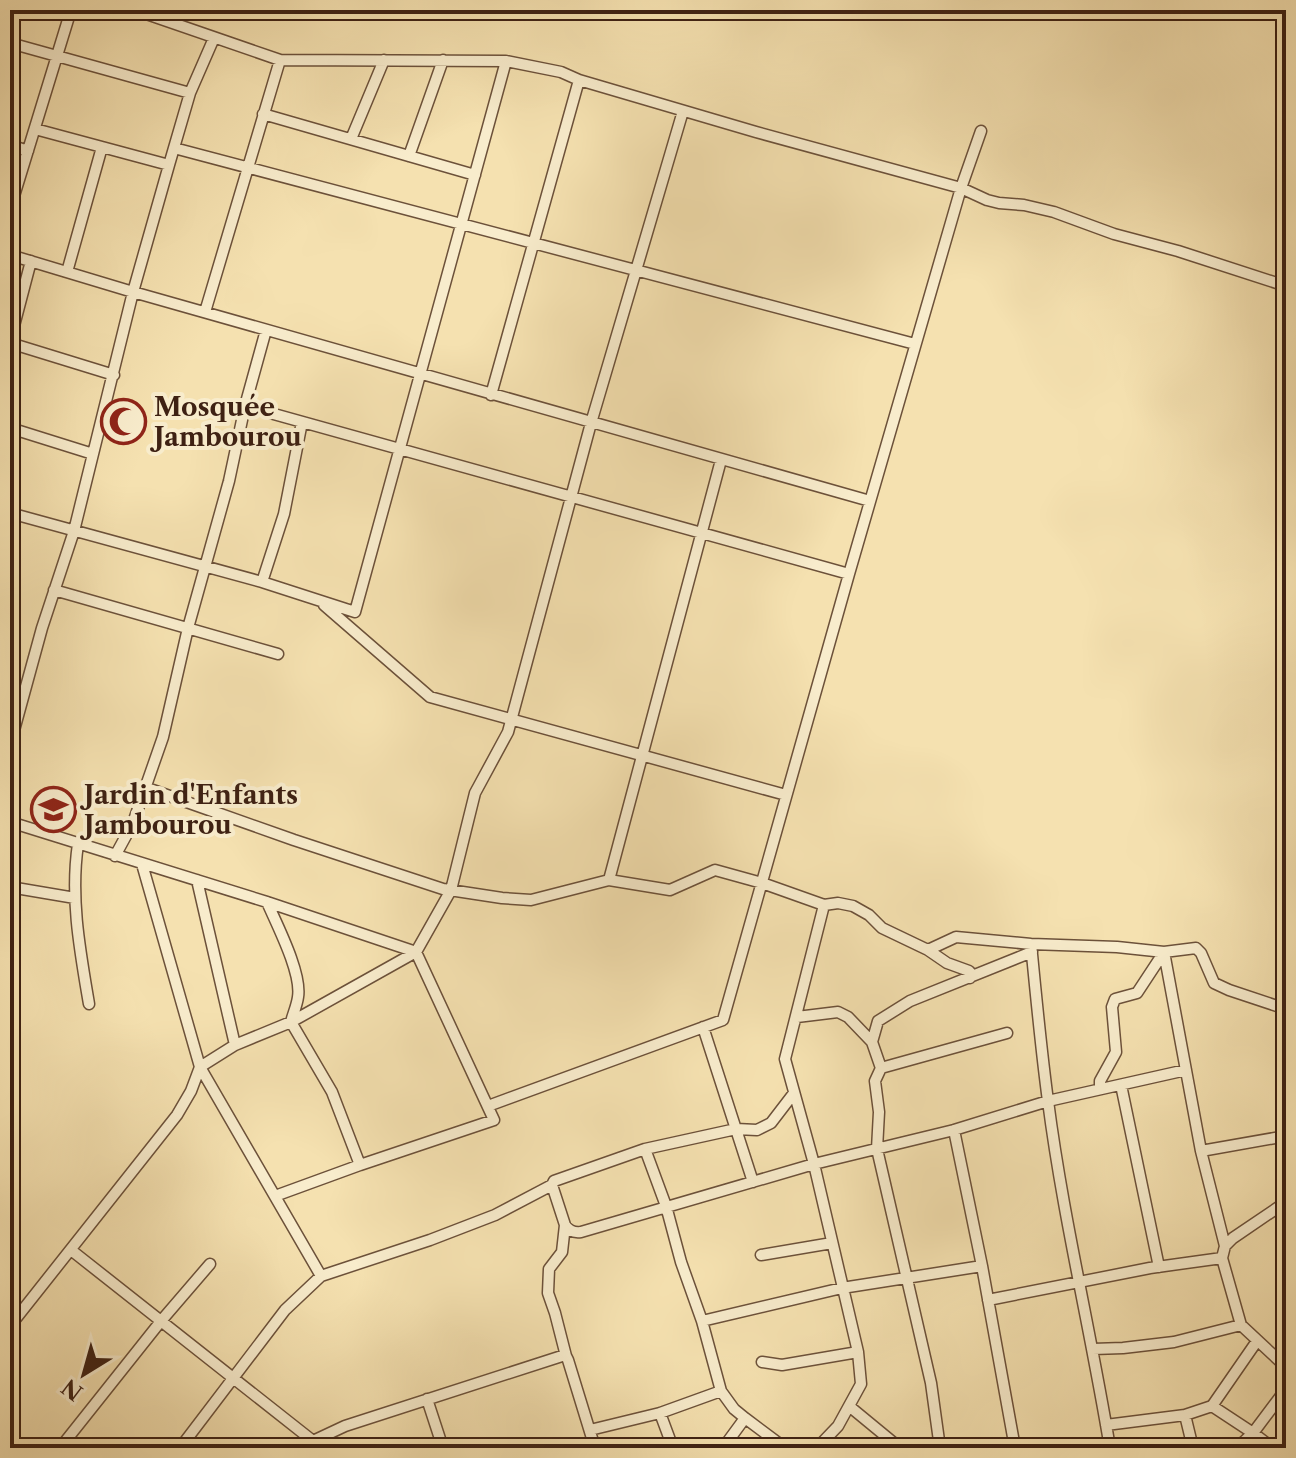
<svg xmlns="http://www.w3.org/2000/svg" width="1296" height="1458" font-family="'Libre Caslon Text',serif">
	<rect width="100%" height="100%" fill="#f5e1b0"/>
	<filter id="stains"><feTurbulence type="fractalNoise" baseFrequency=".0025" numOctaves="4"/><feColorMatrix values="0 0 0 0 .2 0 0 0 0 .09 0 0 0 0 .02 0 0 0 .5 -.17"/></filter>
	<radialGradient id="worn" r=".72"><stop offset=".6" stop-color="#630" stop-opacity="0"/><stop offset="1" stop-color="#630" stop-opacity=".3"/></radialGradient>
	<g fill="none" stroke-linecap="round" stroke-linejoin="round">
		<defs>
			<path id="minor" d="M 135,10 L 280,60 L 506,61 L 561,72 L 579,80 L 756,132 L 961,188 L 987,200 L 999,203 L 1024,205 L 1054,212 L 1114,234 L 1178,251 L 1286,286
				M 10,22 L 14,10
				M 10,43 L 190,93
				M 263,114 L 475,175
				M 35,129 L 169,165
				M 351,139 L 384,60
				M 10,145 L 28,151
				M 174,148 L 915,344
				M 409,156 L 443,60
				M 10,209 L 71,10
				M 10,255 L 133,292 L 870,501
				M 67,272 L 102,147
				M 205,312 L 280,60
				M 10,341 L 31,261
				M 10,343 L 114,375
				M 491,395 L 579,80
				M 245,406 L 849,574
				M 10,428 L 93,454
				M 10,513 L 262,582 L 355,612 L 506,61
				M 262,582 L 284,514 L 302,422
				M 54,590 L 278,654
				M 324,605 L 430,697 L 786,795
				M 10,745 L 42,628 L 74,531 L 133,292 L 169,165 L 190,93 L 214,38
				M 147,788 L 294,840 L 443,889 L 502,898 L 531,900 L 609,880 L 721,460
				M 10,822 L 267,902 L 416,952 L 451,890 L 475,793 L 508,732 L 591,423 L 683,111
				M 78,844 C 70,898 80,951 89,1004
				M 115,856 L 133,823 L 163,737 L 188,628 L 229,481 L 245,406 L 266,330
				M 142,864 L 200,1067 L 321,1276
				M 197,880 L 235,1045
				M 609,880 L 670,890 L 715,870 L 762,883 L 824,905 L 838,903 L 853,906 L 869,915 L 882,928 L 928,950 L 956,937 L 1031,944 L 1117,947 L 1164,952 L 1196,948 L 1201,953 L 1214,983 L 1229,990 L 1286,1009
				M 10,887 L 75,898
				M 267,902 C 277,925 302,973 298,997 C 297,1005 293,1014 291,1022 L 332,1092 L 360,1165
				M 1031,944 C 1036,996 1041,1049 1048,1101 C 1063,1217 1091,1332 1110,1448
				M 928,950 L 947,963 L 969,971 L 972,975 L 970,978
				M 1164,952 L 1201,1151 L 1225,1246 L 1222,1258 L 1241,1325 L 1286,1367
				M 797,1017 L 838,1012 L 848,1017 L 872,1042 L 881,1068 L 875,1081 L 879,1112 L 877,1149 L 931,1383 L 940,1448
				M 703,1027 L 753,1182
				M 872,1042 L 878,1021 L 910,1001 L 1032,952
				M 881,1068 L 1007,1033
				M 1121,1085 L 1159,1267
				M 1100,1089 L 1100,1081 L 1116,1052 L 1112,1007 L 1115,999 L 1137,993 L 1164,952
				M 488,1106 L 723,1020 L 849,574 L 961,188 L 981,131
				M 954,1130 L 982,1266 L 1015,1448
				M 645,1149 L 666,1206 L 681,1262 L 702,1321 L 721,1391 L 734,1409 L 745,1418 L 785,1448
				M 1201,1151 L 1286,1136
				M 565,1225 C 569,1231 574,1233 581,1232 L 814,1164 L 954,1130 L 1048,1101 L 1186,1070
				M 1225,1246 L 1233,1238 L 1286,1202
				M 71,1250 L 313,1441
				M 761,1255 L 832,1243
				M 988,1300 L 1150,1268 L 1222,1258
				M 702,1321 L 842,1288 L 982,1266
				M 10,1326 L 177,1115 L 191,1091 L 200,1067 L 235,1045 L 291,1022 L 416,952 L 494,1120 L 360,1165 L 275,1196
				M 1093,1349 L 1123,1348 L 1174,1342 L 1241,1325
				M 762,1362 L 782,1365 L 858,1352
				M 427,1399 L 443,1448
				M 849,1406 L 900,1448
				M 1212,1406 L 1257,1341
				M 660,1413 L 673,1448
				M 1185,1415 L 1193,1448
				M 1106,1425 L 1185,1415 L 1212,1406 L 1253,1433 L 1273,1448
				M 590,1430 L 660,1413 L 721,1391
				M 60,1448 L 161,1321 L 210,1264
				M 180,1448 L 285,1310 L 321,1276 L 430,1240 L 495,1215 L 552,1185
				M 314,1448 L 313,1441 L 345,1426 L 562,1356 L 566,1356
				M 595,1448 L 568,1360 L 566,1356 L 555,1313 L 548,1293 L 549,1269 L 562,1252 L 565,1225 L 552,1185 L 554,1181 L 645,1149 L 736,1129 L 757,1130 L 771,1123 L 794,1093
				M 723,1448 L 745,1418
				M 817,1448 L 838,1426 L 861,1384 L 858,1352 L 814,1164 L 785,1059 L 824,905
				M 1237,1448 L 1253,1433 L 1286,1389"/>
		</defs>
		<use href="#minor" stroke="#6c513a" stroke-width="13"/>
		<use href="#minor" stroke="#f8eccc" stroke-width="10"/>
	</g>
	<defs>
		<symbol id="mosque-ring" viewBox="-11 -11 22 22"><circle r="9.5" fill="#f8eccc" stroke="#8f2418" stroke-width="1.5"/><path d="M3.5-4.9A6 6 0 1 0 3.5 4.9A5 5 0 1 1 3.5-4.9Z" fill="#8f2418"/></symbol>
		<symbol id="school-ring" viewBox="-11 -11 22 22"><circle r="9.5" fill="#f8eccc" stroke="#8f2418" stroke-width="1.5"/><path d="M0-5L7-2L0 1L-7-2ZM-4 1L0 2.5L4 1V4Q0 6-4 4Z" fill="#8f2418"/></symbol>
	</defs>
	<g fill-rule="evenodd">
		<use href="#mosque-ring" x="98" y="396" width="51" height="51"/>
		<use href="#school-ring" x="28" y="784" width="51" height="51"/>
	</g>
	<g text-anchor="middle" stroke-width="8" stroke-linejoin="round" paint-order="stroke">
		<g font-size="26" font-weight="bold" fill="#3e2113" stroke="#f8eccc" text-anchor="start">
			<text x="154" y="416">Mosquée<tspan x="154" dy="30">Jambourou</tspan></text>
			<text x="84" y="804">Jardin d'Enfants<tspan x="84" dy="30">Jambourou</tspan></text>
		</g>
	</g>
	<rect width="1296" height="1458" fill="none" stroke="#f5e1b0" stroke-width="40"/>
	<rect x="12" y="12" width="1272" height="1434" fill="none" stroke="#3e2113" stroke-width="4"/>
	<rect x="20" y="20" width="1256" height="1418" fill="none" stroke="#3e2113" stroke-width="2"/>
	<g transform="translate(84 1374) rotate(217)" stroke="#f8eccc" stroke-width="6" paint-order="stroke">
	<path d="M0-6L14 30L0 20L-14 30Z" fill="#3e2113"/>
	<text y="-12" font-size="22" font-weight="bold" text-anchor="middle" fill="#3e2113">N</text>
	</g>
	<rect width="100%" height="100%" filter="url(#stains)"/>
	<rect width="100%" height="100%" fill="url(#worn)"/>
</svg>
